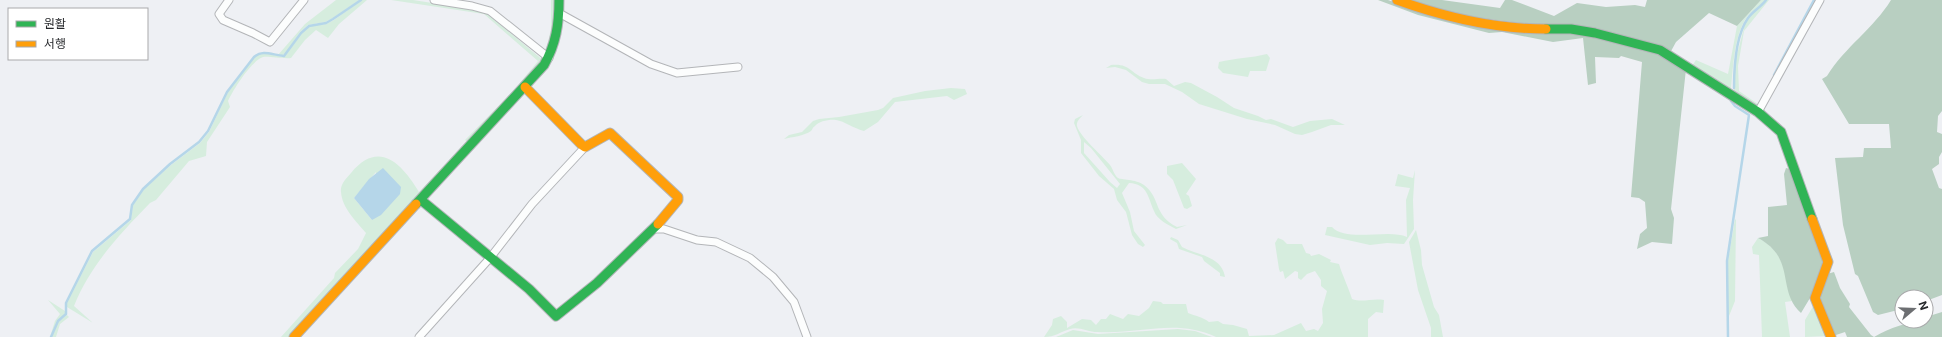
<svg xmlns="http://www.w3.org/2000/svg" width="1942" height="337" font-family="Inter,'Noto Sans KR',sans-serif">
	<rect width="100%" height="100%" fill="#eef0f4"/>
	<path fill="#d6edde" fill-rule="evenodd" d="M 336,0 L 359,0 L 333,18 L 325,22 L 308,25 L 300,32 L 286,53 L 283,55 L 278,55 L 305,24 Z
		M 362,0 L 367,0 L 339,24 L 328,38 L 316,30 L 305,40 L 291,58 C 283,59 269,56 263,57 C 251,61 233,90 228,101 L 230,107 L 207,142 L 206,156 L 189,161 L 156,200 L 150,203 C 120,234 91,264 74,306 L 93,323 L 67,307 L 67,303 L 93,252 L 131,220 L 133,205 L 144,189 L 171,165 L 200,143 L 209,132 L 228,92 L 254,58 L 259,54 L 264,53 L 284,57 L 302,33 L 309,26 L 326,24 L 334,20 Z
		M 391,0 L 413,0 L 484,11 L 544,61 L 469,143 L 465,140 L 514,90 L 538,61 L 484,14 Z
		M 551,0 L 555,0 L 554,25 L 547,46 L 551,29 Z
		M 1761,0 L 1765,0 C 1760,7 1752,11 1747,17 C 1734,35 1733,69 1731,90 L 1692,66 L 1696,60 L 1728,74 L 1737,26 Z
		M 1767,0 L 1769,0 L 1744,31 L 1738,66 L 1739,91 L 1758,104 L 1815,0 L 1819,0 L 1760,105 L 1757,106 L 1734,92 L 1734,66 L 1745,24 L 1750,16 Z
		M 1267,54 L 1270,58 L 1266,71 L 1250,71 L 1248,77 L 1223,73 L 1218,68 L 1219,62 C 1235,58 1251,58 1267,54 Z
		M 1111,65 C 1130,63 1130,73 1144,78 C 1152,81 1158,78 1166,79 L 1174,86 L 1185,82 L 1191,83 L 1217,97 L 1234,108 L 1258,116 L 1266,120 L 1271,119 L 1293,127 L 1310,121 L 1332,119 L 1345,125 L 1331,125 L 1312,132 L 1302,135 L 1295,134 L 1275,125 L 1247,119 L 1199,104 L 1182,92 L 1165,84 L 1149,84 L 1142,82 L 1126,70 L 1115,67 L 1106,68 Z
		M 951,88 L 965,89 L 967,94 L 954,100 L 947,96 L 895,102 L 878,122 L 864,131 C 855,129 844,121 836,120 C 830,119 819,121 815,126 C 812,128 813,129 811,131 C 804,136 792,137 784,139 L 789,135 L 802,132 L 813,121 L 819,119 L 839,117 L 878,110 L 883,108 L 893,98 L 925,91 Z
		M 1083,115 C 1080,118 1076,122 1077,126 C 1080,137 1102,155 1110,165 C 1113,169 1114,175 1118,178 C 1121,180 1136,179 1144,185 C 1161,198 1153,215 1177,227 L 1187,225 L 1176,229 C 1169,225 1157,220 1154,211 C 1148,198 1148,184 1129,183 L 1122,193 L 1130,212 L 1134,231 L 1145,245 L 1143,247 L 1138,244 L 1132,235 L 1126,212 L 1117,200 L 1114,189 L 1099,176 L 1081,153 L 1081,140 L 1074,123 L 1075,119 ZM 1084,142 L 1091,148 L 1120,184 L 1117,188 L 1110,182 L 1084,153 Z
		M 462,146 L 464,148 L 310,315 L 289,337 L 281,337 L 334,278 L 335,273 L 358,249 L 366,233 C 356,221 342,208 341,192 C 340,184 346,179 351,173 C 379,139 402,164 419,192 ZM 376,172 L 372,220 L 354,198 Z
		M 1182,163 L 1196,179 L 1186,194 L 1189,196 L 1192,206 L 1187,209 L 1184,208 L 1173,180 L 1167,174 L 1167,166 Z
		M 1415,170 L 1413,200 L 1414,229 L 1404,244 L 1387,243 L 1370,245 L 1325,235 L 1327,227 L 1332,227 C 1347,243 1389,228 1407,237 L 1406,200 L 1410,188 L 1395,186 L 1398,174 L 1413,178 Z
		M 1735,219 L 1736,220 L 1735,301 L 1729,316 L 1728,337 L 1728,261 Z
		M 1416,230 L 1421,250 L 1422,265 L 1434,307 L 1439,315 L 1443,337 L 1431,337 L 1431,328 L 1418,290 L 1409,242 Z
		M 1171,237 L 1178,240 L 1182,247 C 1197,255 1222,256 1225,277 L 1220,276 L 1220,273 L 1204,261 L 1202,257 L 1179,249 L 1177,243 L 1170,239 Z
		M 1278,238 L 1283,240 L 1287,244 L 1302,244 L 1306,253 L 1310,254 L 1311,256 L 1319,254 L 1331,260 L 1330,262 L 1339,264 C 1343,277 1348,286 1352,299 C 1362,303 1372,298 1384,300 L 1383,313 L 1376,312 L 1368,319 L 1368,337 L 1216,337 C 1175,318 1139,335 1097,332 C 1089,332 1078,326 1070,329 C 1060,332 1055,337 1044,337 L 1052,325 L 1053,319 L 1061,316 L 1067,322 L 1067,328 L 1082,319 L 1091,320 L 1096,325 L 1101,319 L 1106,319 L 1110,314 L 1123,319 L 1128,314 L 1139,316 L 1149,308 L 1153,301 L 1161,302 L 1163,304 L 1186,304 L 1188,313 C 1195,316 1203,317 1209,322 L 1218,321 L 1223,324 L 1233,325 L 1247,329 L 1249,336 L 1274,335 L 1301,323 L 1306,331 L 1314,329 L 1318,331 L 1323,323 L 1322,309 L 1327,291 L 1321,286 L 1321,280 L 1315,271 L 1307,274 L 1301,280 L 1298,278 L 1298,272 L 1295,271 L 1285,279 L 1283,271 L 1280,272 L 1279,269 L 1275,243 Z
		M 1758,238 C 1786,253 1784,273 1792,301 L 1785,302 L 1790,337 L 1762,337 L 1759,255 L 1753,254 L 1752,247 Z
		M 48,300 L 65,311 L 65,314 L 57,321 L 50,337 L 55,321 L 60,314 Z
		M 1815,303 L 1828,336 L 1805,337 L 1805,320 Z
		M 67,315 L 69,317 L 60,324 L 56,337 L 52,337 L 58,322 Z
		M 1178,329 L 1195,331 L 1212,337 L 1056,337 L 1073,330 L 1098,334 Z"/>
	<path fill="#b8cfc1" d="M 1378,0 L 1388,0 L 1416,10 L 1587,33 L 1659,53 L 1686,69 L 1671,209 L 1674,218 L 1672,244 L 1652,242 L 1637,249 L 1640,234 L 1647,228 L 1645,202 L 1639,198 L 1631,197 L 1642,62 L 1621,56 L 1619,58 L 1595,57 L 1596,83 L 1588,85 L 1583,38 L 1553,42 L 1502,32 L 1489,33 L 1418,15 Z
		M 1402,0 L 1442,0 L 1500,8 L 1505,0 L 1512,0 L 1554,16 L 1577,3 L 1606,7 L 1635,5 L 1645,7 L 1647,0 L 1761,0 L 1737,26 L 1709,13 L 1676,42 L 1670,53 L 1543,26 L 1464,16 Z
		M 1891,0 L 1942,0 L 1942,111 L 1938,116 L 1937,132 L 1942,134 L 1942,152 L 1939,157 L 1939,164 L 1932,169 L 1939,188 L 1942,189 L 1942,295 L 1926,301 L 1926,297 L 1902,297 L 1902,309 L 1878,315 L 1873,312 L 1858,276 L 1855,274 L 1843,225 L 1835,158 L 1863,157 L 1864,148 L 1891,148 L 1889,124 L 1849,124 L 1822,79 L 1827,76 C 1845,47 1874,28 1891,0 Z
		M 1786,168 L 1790,169 L 1825,263 L 1813,293 L 1801,313 C 1776,290 1797,259 1758,238 L 1768,236 L 1768,207 L 1787,205 L 1784,174 Z
		M 1834,272 L 1840,288 L 1850,304 L 1849,307 L 1871,335 L 1874,337 C 1889,328 1909,321 1926,321 L 1926,317 L 1942,312 L 1942,337 L 1847,337 L 1845,332 L 1833,336 L 1817,297 L 1827,274 Z"/>
	<path fill="#b5d6e9" d="M 383,168 L 401,187 L 400,194 L 381,215 L 372,220 L 354,198 L 369,179 Z"/>
	<g fill="none" stroke-linecap="round" stroke-linejoin="round">
		<path stroke="#b5d6e9" stroke-width="2.5" d="M 1774,75 L 1814,0
			M 1734,88 C 1734,67 1736,35 1748,18 C 1753,11 1761,7 1766,0
			M 51,337 L 58,321 L 66,314 L 66,303 L 92,251 L 130,219 L 132,205 L 143,189 L 170,164 L 199,142 L 208,131 L 227,92 L 254,57 C 263,49 272,55 284,56 L 301,33 L 309,26 L 326,23 L 333,19 L 361,0
			M 1728,337 L 1727,261 L 1749,115 L 1735,106 L 1731,101"/>
		<defs>
			<path id="street" d="M 229,0 L 219,14 L 223,20 L 253,33 L 270,42 L 304,0
				M 434,0 L 472,6 L 490,11 L 549,58
				M 559,13 L 651,64 L 677,73 L 738,67
				M 1758,112 L 1820,0
				M 654,229 L 664,229 L 697,240 L 716,242 L 750,258 L 773,277 L 794,302 L 807,337
				M 419,337 L 490,258 L 532,204 L 585,147"/>
			<path id="fast" d="M 1546,29 L 1571,29 L 1595,33 L 1660,50 L 1758,112 L 1781,132 L 1812,219
				M 421,200 L 529,289 L 556,316 L 597,283 L 658,224
				M 416,204 L 544,65 C 556,44 559,24 559,0"/>
			<path id="slow" d="M 1397,0 C 1444,17 1496,29 1546,29
				M 525,87 L 582,145 L 585,147 L 610,133 L 678,197 L 678,200 L 658,224
				M 1812,219 L 1828,262 L 1815,298 L 1831,337
				M 294,337 L 416,204"/>
		</defs>
		<use href="#street" stroke="#b3b5b8" stroke-width="9"/>
		<use href="#fast" stroke="#b3b5b8" stroke-width="11"/>
		<use href="#slow" stroke="#b3b5b8" stroke-width="11"/>
		<use href="#street" stroke="#fcfdfd" stroke-width="7"/>
		<use href="#fast" stroke="#30b455" stroke-width="9"/>
		<use href="#slow" stroke="#ff9f0a" stroke-width="9"/>
	</g>
	<rect x="8" y="8" width="140" height="52" fill="#ffffff" stroke="#a9a9ab"/>
	<rect x="16" y="21" width="20" height="6" fill="#30b455" stroke="#a9a9ab"/>
	<text x="44" y="28" font-size="12" fill="#27292c">원활</text>
	<rect x="16" y="41" width="20" height="6" fill="#ff9f0a" stroke="#a9a9ab"/>
	<text x="44" y="48" font-size="12" fill="#27292c">서행</text>
	<g transform="translate(1914 309) rotate(71)"><circle r="19" fill="#ffffff" stroke="#a9a9ab"/>
	<path d="M0-3L7 15L0 10L-7 15Z" fill="#6d6f72"/>
	<text y="-6" font-size="11" font-weight="bold" text-anchor="middle" fill="#27292c">N</text>
	</g>
</svg>
